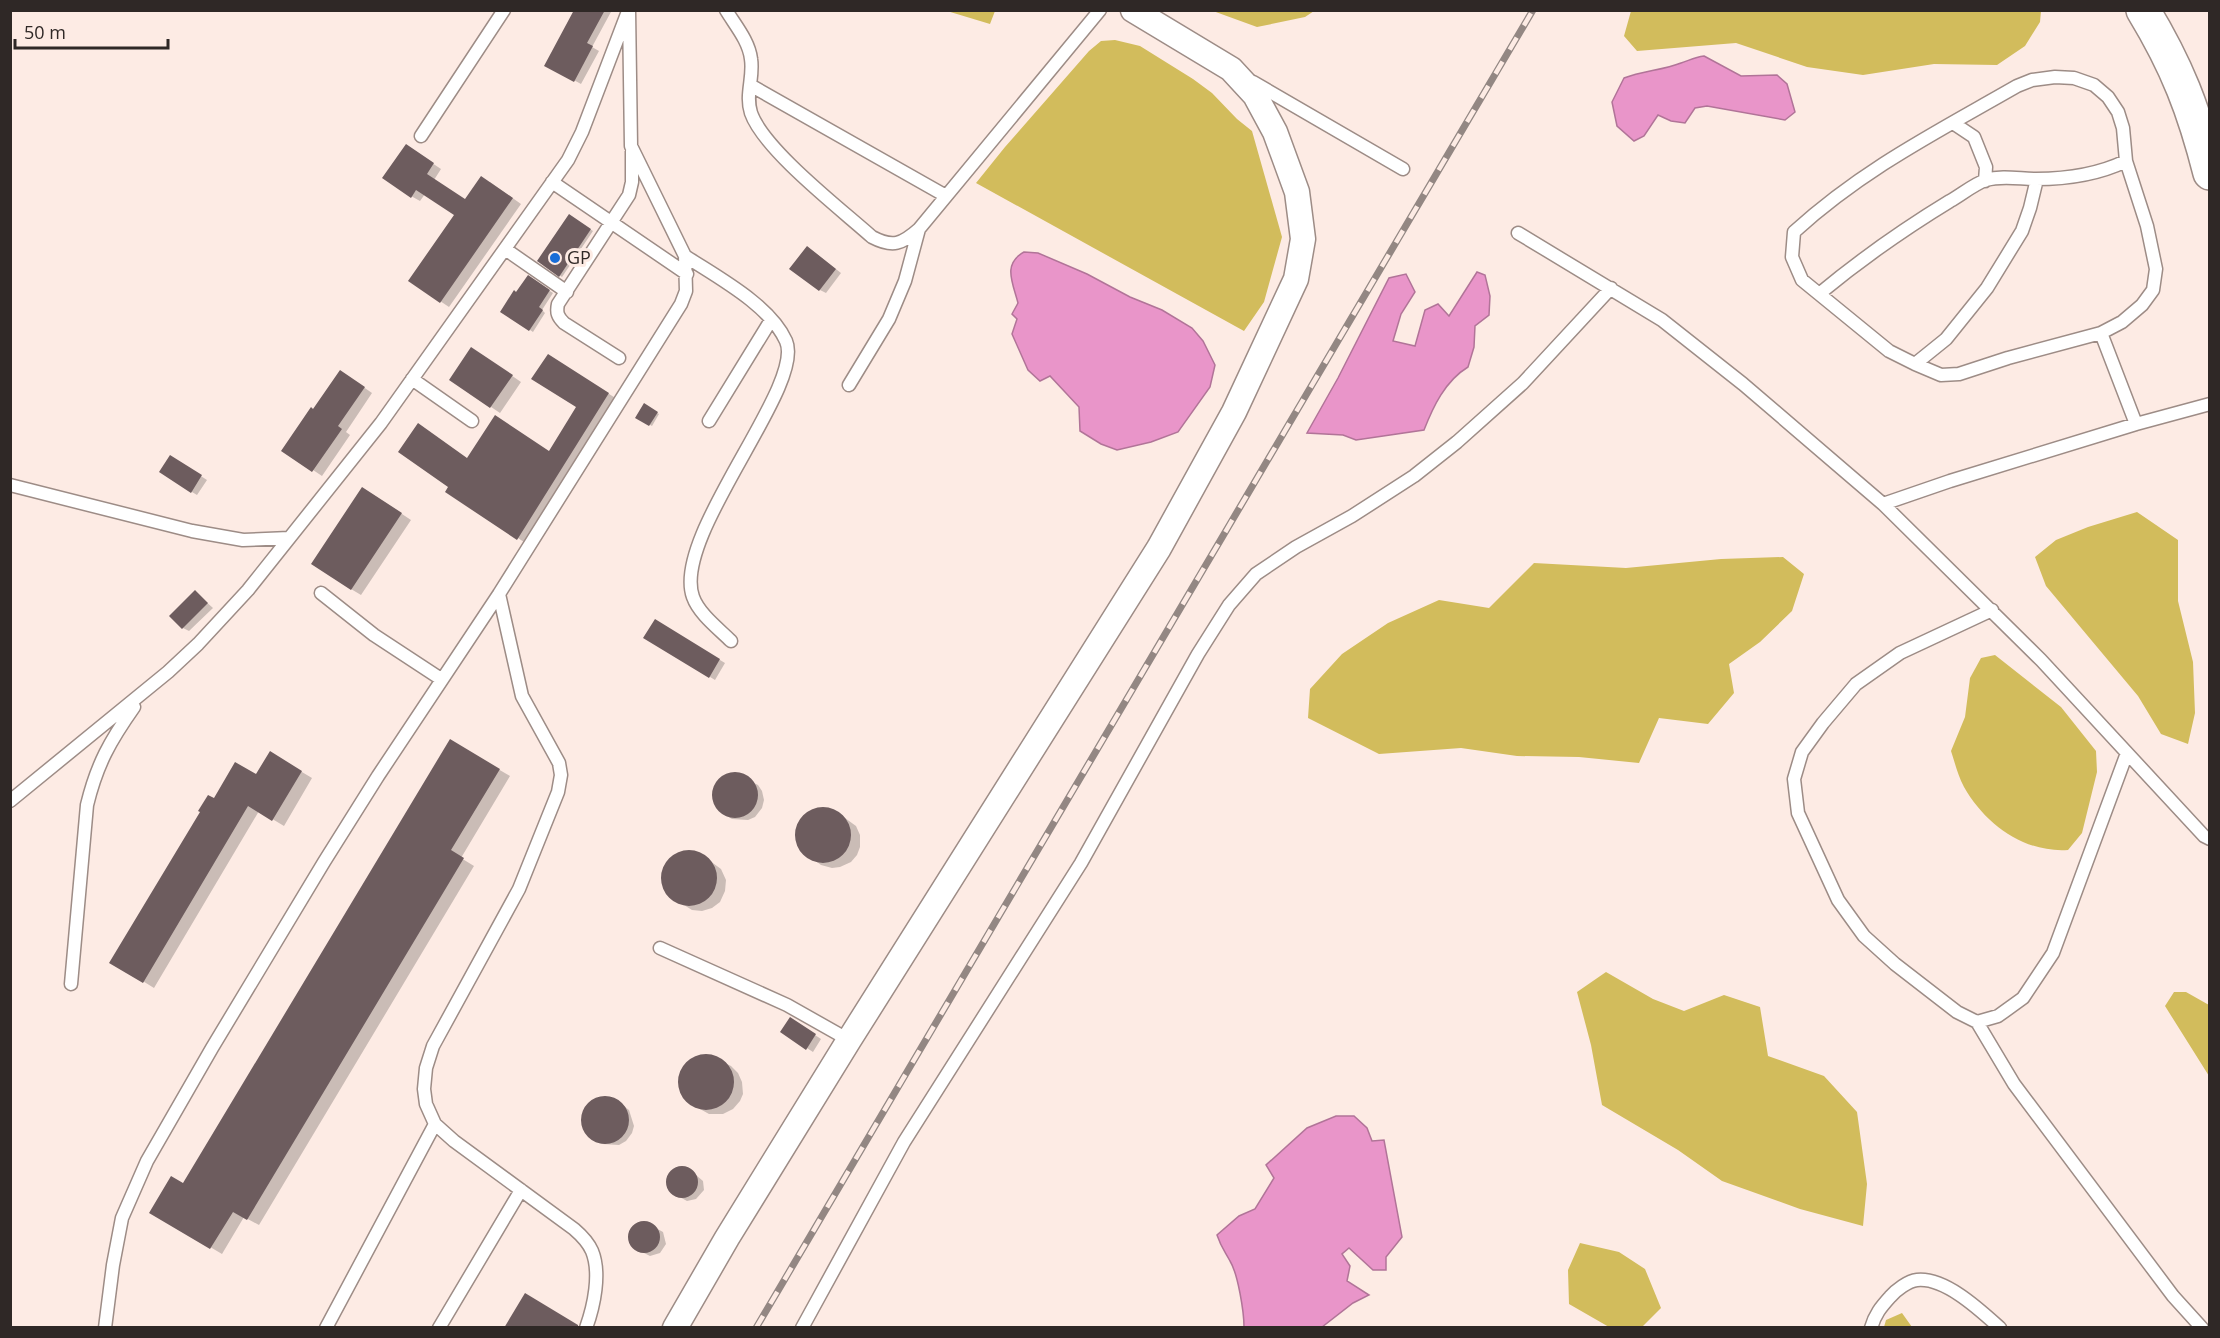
<svg xmlns="http://www.w3.org/2000/svg" width="2220" height="1338" font-family="'Open Sans',sans-serif">
	<rect width="100%" height="100%" fill="#fdebe4"/>
	<path fill="#d2bc5c" d="M 947,11 L 995,11 L 990,24 Z
		M 1213,11 L 1314,11 L 1305,17 L 1257,27 Z
		M 1631,11 L 1631,10 L 2041,11 L 2040,22 L 2025,46 L 1997,65 L 1934,64 L 1863,75 L 1807,67 L 1736,43 L 1637,51 L 1624,36 Z
		M 1115,40 L 1140,46 L 1193,79 L 1212,93 L 1237,119 L 1252,131 L 1282,237 L 1264,302 L 1244,331 L 976,183 L 1005,147 L 1089,51 L 1101,41 Z
		M 2137,512 L 2178,540 L 2178,601 L 2193,662 L 2195,713 L 2188,744 L 2161,734 L 2138,696 L 2046,586 L 2035,557 L 2056,540 L 2088,527 Z
		M 1783,557 L 1804,574 L 1792,611 L 1760,642 L 1729,664 L 1734,693 L 1708,724 L 1659,718 L 1639,763 L 1579,757 L 1517,756 L 1461,748 L 1379,754 L 1308,718 L 1310,689 L 1342,654 L 1388,623 L 1439,600 L 1489,608 L 1534,563 L 1626,568 L 1721,559 Z
		M 1995,655 L 2061,707 L 2096,751 L 2097,772 L 2082,833 L 2068,850 C 2024,853 1985,824 1964,787 C 1958,776 1955,763 1951,751 L 1965,717 L 1970,678 L 1981,658 Z
		M 1606,972 L 1653,999 L 1684,1011 L 1724,995 L 1760,1007 L 1768,1056 L 1824,1076 L 1857,1112 L 1867,1184 L 1863,1226 L 1800,1209 L 1722,1181 L 1678,1150 L 1602,1105 L 1591,1045 L 1577,992 Z
		M 2174,992 L 2186,992 L 2209,1005 L 2209,1076 L 2165,1006 Z
		M 1580,1243 L 1619,1252 L 1645,1269 L 1661,1308 L 1642,1327 L 1609,1327 L 1569,1304 L 1568,1270 Z
		M 1902,1313 L 1912,1327 L 1884,1327 L 1886,1320 Z"/>
	<path fill="#e995c9" stroke="#b17498" stroke-width="1.5" d="M 1704,56 L 1741,76 L 1777,75 L 1787,84 L 1795,112 L 1785,120 L 1707,106 L 1695,108 L 1685,123 L 1671,121 L 1658,115 L 1644,136 L 1634,141 L 1617,126 L 1612,102 L 1624,78 C 1643,71 1663,70 1681,63 C 1690,60 1695,57 1704,56 Z
		M 1024,252 L 1038,253 L 1087,274 L 1130,297 L 1162,310 L 1192,328 L 1203,341 L 1215,365 L 1210,387 L 1178,432 L 1151,442 L 1117,450 L 1101,444 L 1080,431 L 1079,407 L 1050,376 L 1040,381 L 1028,370 L 1012,334 L 1017,319 L 1012,314 L 1018,303 C 1013,283 1002,264 1024,252 Z
		M 1477,272 L 1485,275 L 1490,296 L 1489,315 L 1475,326 L 1474,347 L 1468,367 C 1445,381 1433,407 1424,430 L 1356,440 L 1343,435 L 1307,433 L 1338,378 L 1389,278 L 1406,274 L 1415,292 L 1401,314 L 1393,341 L 1415,346 L 1425,310 L 1438,304 L 1449,316 Z
		M 1336,1116 L 1354,1116 L 1367,1128 L 1372,1141 L 1384,1140 L 1402,1237 L 1386,1257 L 1386,1270 L 1373,1270 L 1349,1248 L 1342,1254 L 1350,1266 L 1347,1281 L 1369,1295 L 1353,1303 L 1322,1327 L 1244,1327 C 1244,1312 1238,1274 1230,1261 C 1224,1250 1221,1247 1217,1235 L 1239,1216 L 1255,1209 L 1274,1178 L 1266,1165 L 1307,1128 Z"/>
	<path fill="#0003" d="M 576,10 L 612,10 L 592,47 L 599,51 L 581,84 L 546,65 Z
		M 414,151 L 441,169 L 434,180 L 466,201 L 490,182 L 521,204 L 449,307 L 410,281 L 456,215 L 425,194 L 420,201 L 411,196 Z
		M 569,216 L 593,231 L 562,277 L 539,261 Z
		M 813,251 L 841,273 L 826,293 L 820,290 Z
		M 528,277 L 553,293 L 542,310 L 545,313 L 533,332 L 502,311 Z
		M 481,354 L 521,382 L 500,413 L 451,380 Z
		M 557,361 L 617,399 L 527,544 L 447,491 L 468,459 L 550,452 L 578,407 Z
		M 349,377 L 372,393 L 346,432 L 350,435 L 322,476 L 283,450 L 314,411 Z
		M 644,405 L 659,414 L 652,426 L 637,417 Z
		M 176,460 L 207,480 L 197,495 L 192,492 Z
		M 372,494 L 411,520 L 361,595 L 351,589 Z
		M 195,592 L 213,608 L 189,631 L 183,628 Z
		M 655,621 L 725,663 L 715,680 L 645,637 Z
		M 450,741 L 510,776 L 461,858 L 474,866 L 259,1225 L 244,1217 L 222,1254 L 151,1212 L 184,1185 Z
		M 270,753 L 312,778 L 284,826 L 259,811 L 154,988 L 112,962 L 214,800 L 256,776 Z
		M 728,774 L 736,774 L 758,785 L 762,791 L 764,800 L 762,808 L 755,817 L 748,820 L 732,819 L 725,815 L 714,802 L 715,786 L 720,779 Z
		M 817,809 L 829,809 L 838,813 L 856,826 L 860,835 L 860,847 L 857,855 L 851,862 L 840,867 L 832,868 L 821,865 L 802,851 L 798,841 L 797,830 L 802,819 Z
		M 683,852 L 694,852 L 702,855 L 721,869 L 726,880 L 725,891 L 720,902 L 712,908 L 702,911 L 692,910 L 668,895 L 663,884 L 663,873 L 667,862 L 673,856 Z
		M 797,1023 L 821,1039 L 813,1052 L 782,1032 Z
		M 701,1056 L 711,1056 L 731,1066 L 738,1073 L 742,1082 L 743,1094 L 740,1101 L 733,1109 L 723,1114 L 709,1114 L 691,1104 L 684,1097 L 680,1088 L 680,1077 L 683,1069 L 692,1059 Z
		M 598,1098 L 607,1098 L 617,1101 L 629,1110 L 634,1126 L 632,1133 L 626,1141 L 619,1145 L 602,1144 L 595,1140 L 584,1127 L 584,1111 L 591,1102 Z
		M 677,1168 L 689,1169 L 703,1181 L 704,1190 L 696,1199 L 687,1201 L 674,1194 L 670,1190 L 668,1179 L 670,1173 Z
		M 645,1222 L 663,1232 L 666,1244 L 660,1253 L 650,1256 L 636,1249 L 632,1245 L 629,1234 L 636,1225 Z"/>
	<path fill="#6d5c5e" d="M 574,10 L 605,10 L 587,43 L 593,46 L 574,82 L 544,66 Z
		M 406,144 L 434,163 L 427,174 L 465,199 L 481,176 L 513,198 L 440,303 L 408,281 L 454,215 L 416,190 L 411,198 L 382,178 Z
		M 569,214 L 591,229 L 559,277 L 537,261 Z
		M 807,246 L 836,269 L 819,291 L 789,269 Z
		M 528,275 L 550,290 L 539,307 L 543,310 L 529,331 L 500,312 L 514,290 L 516,292 Z
		M 471,347 L 513,375 L 490,408 L 449,380 Z
		M 548,354 L 609,393 L 517,540 L 445,492 L 448,487 L 398,452 L 418,423 L 467,458 L 495,415 L 549,451 L 576,407 L 531,379 Z
		M 340,370 L 365,387 L 338,426 L 342,429 L 312,472 L 281,451 L 311,407 L 313,409 Z
		M 644,403 L 658,412 L 649,426 L 635,418 Z
		M 170,455 L 202,475 L 191,493 L 159,472 Z
		M 362,487 L 402,513 L 351,590 L 311,564 Z
		M 195,590 L 208,603 L 182,629 L 169,616 Z
		M 655,619 L 720,659 L 709,678 L 643,638 Z
		M 450,739 L 500,769 L 451,850 L 464,858 L 247,1220 L 233,1212 L 210,1249 L 149,1213 L 171,1176 L 183,1183 Z
		M 270,751 L 302,771 L 272,821 L 248,806 L 143,983 L 109,963 L 200,812 L 198,811 L 208,795 L 214,798 L 235,762 L 256,774 Z
		M712 795a23 23 0 1 1 46 0a23 23 0 1 1-46 0Z
		M795 835a28 28 0 1 1 56 0a28 28 0 1 1-56 0Z
		M661 878a28 28 0 1 1 56 0a28 28 0 1 1-56 0Z
		M 790,1017 L 816,1034 L 806,1050 L 780,1032 Z
		M678 1082a28 28 0 1 1 56 0a28 28 0 1 1-56 0Z
		M581 1120a24 24 0 1 1 48 0a24 24 0 1 1-48 0Z
		M666 1182a16 16 0 1 1 32 0a16 16 0 1 1-32 0Z
		M628 1237a16 16 0 1 1 32 0a16 16 0 1 1-32 0Z
		M 525,1293 L 578,1325 L 578,1328 L 504,1328 Z"/>
	<g fill="none" stroke-linecap="round" stroke-linejoin="round">
		<defs>
			<path id="lane" d="M 726,10 C 735,25 749,41 751,59 C 754,77 745,95 751,113 C 764,150 842,210 872,237 C 893,248 902,244 919,229 L 1100,10
				M 2055,77 L 2074,78 L 2094,85 L 2108,97 L 2118,112 L 2123,128 L 2126,161 L 2147,226 L 2156,269 L 2153,290 L 2142,305 L 2122,322 L 2101,333 L 2008,358 L 1959,374 L 1941,375 L 1915,364 L 1889,351 L 1802,280 L 1792,257 L 1794,232 C 1863,169 1937,132 2017,86 L 2032,80 Z
				M 1253,82 L 1403,169
				M 750,85 L 946,196
				M 1953,123 L 1974,137 L 1986,167 L 1985,181
				M 421,136 L 504,10
				M 552,182 L 687,274
				M 1518,233 L 1662,320 L 1743,384 L 1883,504 L 1950,481 L 2136,424 L 2210,404
				M 505,249 L 567,292
				M 685,256 C 717,277 770,305 786,341 C 806,386 671,536 693,597 C 699,614 719,629 731,641
				M 1819,294 C 1860,260 1904,229 1950,201 C 1961,195 1974,184 1986,180 C 2002,175 2020,179 2036,179 C 2066,179 2099,174 2126,161
				M 2101,333 L 2136,424
				M 619,358 L 564,323 C 558,317 556,313 558,304 L 629,195 L 632,182 L 632,151
				M 1915,364 L 1946,339 L 1987,288 L 2022,231 L 2030,208 L 2037,179
				M 412,379 L 472,421
				M 849,385 L 889,319 L 905,281 L 919,229
				M 709,421 L 771,320
				M 10,485 L 192,531 L 243,540 L 289,538
				M 1883,504 L 2041,660 L 2204,836 L 2210,839
				M 321,593 L 374,635 L 441,679
				M 499,594 L 522,696 L 559,763 L 561,775 L 558,792 L 519,889 L 433,1046 L 426,1068 L 424,1089 L 426,1104 L 435,1124 L 454,1141 L 574,1229 C 581,1235 588,1242 592,1251 C 601,1273 594,1306 586,1328
				M 1992,610 L 1900,653 L 1856,684 L 1823,723 L 1802,752 L 1794,779 L 1798,813 L 1838,900 L 1864,936 L 1895,964 L 1957,1012 L 1977,1022 L 2014,1084 L 2173,1296 L 2202,1328
				M 10,801 L 168,672 L 198,644 L 248,590 L 381,423 L 568,160 L 582,132 L 627,14
				M 660,948 L 787,1005 L 849,1040
				M 71,984 L 87,805 C 97,764 110,741 134,707
				M 1977,1022 L 1998,1016 L 2023,998 L 2053,953 L 2127,753
				M 105,1328 L 113,1265 L 122,1218 L 147,1161 L 212,1048 L 324,862 L 378,776 L 499,594 L 681,304 L 686,291 L 685,256 L 631,146 L 629,10
				M 326,1328 L 435,1124
				M 439,1328 L 521,1190
				M 802,1328 L 904,1142 L 1081,863 L 1198,654 L 1229,605 L 1256,574 L 1296,547 L 1352,516 L 1414,476 L 1457,442 L 1523,383 L 1611,288
				M 1871,1328 C 1875,1314 1881,1307 1890,1297 C 1896,1290 1908,1281 1917,1280 C 1945,1277 1980,1310 2000,1328"/>
			<path id="street" d="M 675,1328 L 727,1238 L 849,1040 L 1159,548 L 1234,412 L 1296,279 L 1303,239 L 1297,192 L 1275,132 L 1255,95 L 1231,69 L 1133,10"/>
			<path id="primary" d="M 2143,10 C 2177,66 2194,110 2210,173"/>
		</defs>
		<use href="#lane" stroke="#9d8c86" stroke-width="15"/>
		<use href="#street" stroke="#9d8c86" stroke-width="27"/>
		<use href="#primary" stroke="#9d8c86" stroke-width="36"/>
		<use href="#lane" stroke="#fff" stroke-width="12"/>
		<use href="#street" stroke="#fff" stroke-width="24"/>
		<use href="#primary" stroke="#fff" stroke-width="33"/>
		<defs>
			<path id="rail" d="M 756,1328 L 1533,10"/>
		</defs>
		<use href="#rail" stroke="#938783" stroke-width="7"/>
		<use href="#rail" stroke="#fdebe4" stroke-width="4.5" stroke-dasharray="14" stroke-linecap="butt"/>
	</g>
	<circle fill="#186dd7" stroke="#fdebe4" stroke-width="2" cx="555" cy="258" r="6"/>
	<g text-anchor="middle" stroke-width="6" stroke-linejoin="round" paint-order="stroke">
		<g font-size="18" fill="#2f2826" stroke="#fdebe4" text-anchor="start">
			<text x="567" y="264">GP</text>
		</g>
	</g>
	<rect width="2220" height="1338" fill="none" stroke="#2f2826" stroke-width="24"/>
	<path d="M15 39v9h153v-9" fill="none" stroke="#2f2826" stroke-width="3"/>
	<text x="24" y="39" font-size="18" fill="#2f2826" stroke="#fdebe4" stroke-width="4.5" paint-order="stroke">50 m</text>
</svg>
